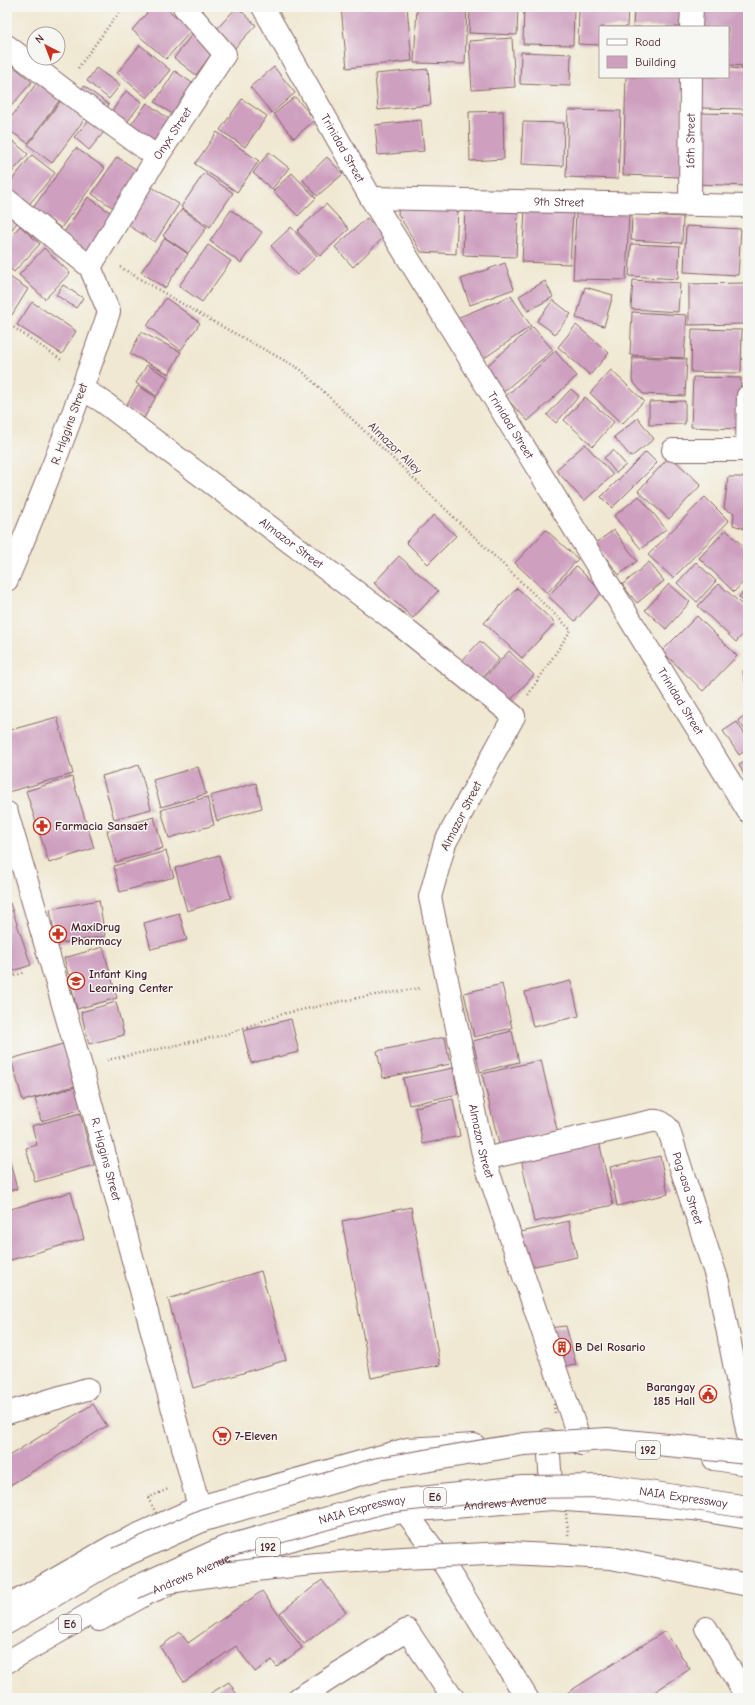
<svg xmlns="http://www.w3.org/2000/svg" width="755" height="1705" font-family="'Comic Neue',sans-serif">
	<rect width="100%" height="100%" fill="#f6f6f2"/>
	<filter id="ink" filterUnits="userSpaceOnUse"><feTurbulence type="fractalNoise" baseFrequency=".025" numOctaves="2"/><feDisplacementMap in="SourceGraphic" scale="8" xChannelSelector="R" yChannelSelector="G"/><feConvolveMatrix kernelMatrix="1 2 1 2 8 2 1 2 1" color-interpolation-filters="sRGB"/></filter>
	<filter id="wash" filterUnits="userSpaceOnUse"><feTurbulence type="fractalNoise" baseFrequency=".012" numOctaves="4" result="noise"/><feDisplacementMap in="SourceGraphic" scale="16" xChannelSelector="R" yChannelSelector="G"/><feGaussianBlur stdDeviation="0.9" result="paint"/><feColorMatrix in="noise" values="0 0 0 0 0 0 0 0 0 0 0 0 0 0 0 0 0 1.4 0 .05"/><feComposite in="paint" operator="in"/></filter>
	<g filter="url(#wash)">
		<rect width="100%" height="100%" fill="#f0e8d2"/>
		<g id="blocks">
			<path fill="#ce9fbf" d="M 152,7 L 165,7 L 192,30 L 166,59 L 132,30 Z
				M 237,7 L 256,25 L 232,51 L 213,33 Z
				M 341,7 L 407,7 L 412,61 L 347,68 Z
				M 417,7 L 467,7 L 465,64 L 414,63 Z
				M 470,7 L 518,7 L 517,35 L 469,33 Z
				M 524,7 L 574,7 L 573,45 L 523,44 Z
				M 579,7 L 628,7 L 627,27 L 600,27 L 600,45 L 578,44 Z
				M 634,7 L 685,7 L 684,27 L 633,27 Z
				M 701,7 L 748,7 L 748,66 L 728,65 L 728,27 L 700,27 Z
				M 193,33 L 215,49 L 196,75 L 174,58 Z
				M 512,38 L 515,87 L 472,90 L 469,41 Z
				M 140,45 L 170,70 L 147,98 L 117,73 Z
				M 521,52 L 571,54 L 570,86 L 520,84 Z
				M 7,61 L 32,82 L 7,111 Z
				M 274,67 L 295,93 L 272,113 L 250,87 Z
				M 96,68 L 120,85 L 109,99 L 87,81 Z
				M 728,68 L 748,69 L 748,109 L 700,108 L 701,77 L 728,77 Z
				M 428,69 L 431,105 L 378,110 L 375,74 Z
				M 175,71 L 195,85 L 175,116 L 155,102 Z
				M 626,77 L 683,77 L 681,177 L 623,175 Z
				M 38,81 L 61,98 L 28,143 L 7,129 L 7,123 Z
				M 84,86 L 109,105 L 101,116 L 76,96 Z
				M 126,91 L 142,102 L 123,128 L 108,117 Z
				M 295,97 L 315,120 L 294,138 L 274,114 Z
				M 62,99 L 86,117 L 52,163 L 28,145 Z
				M 242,99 L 267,116 L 245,147 L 220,130 Z
				M 147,103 L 173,122 L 154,149 L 127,130 Z
				M 568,110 L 621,111 L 618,179 L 566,177 Z
				M 503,111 L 504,159 L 470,161 L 469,112 Z
				M 699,113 L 748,114 L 748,186 L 696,184 Z
				M 89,120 L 104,132 L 89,150 L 74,137 Z
				M 421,120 L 424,151 L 378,155 L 375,125 Z
				M 523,122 L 564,123 L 563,166 L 521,164 Z
				M 217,132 L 259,161 L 237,192 L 195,164 Z
				M 7,136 L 28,154 L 7,178 Z
				M 76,148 L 105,168 L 61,228 L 33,208 Z
				M 269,152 L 289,168 L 272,189 L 253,173 Z
				M 32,155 L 55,173 L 26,208 L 7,192 L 7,186 Z
				M 117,157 L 145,175 L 120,212 L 92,194 Z
				M 327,157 L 343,174 L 317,196 L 303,180 Z
				M 204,173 L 233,193 L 210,227 L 181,207 Z
				M 292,173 L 316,198 L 298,216 L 273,191 Z
				M 150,186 L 179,204 L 155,242 L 126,224 Z
				M 88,197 L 117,217 L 90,255 L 62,235 Z
				M 399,203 L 458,207 L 456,254 L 421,252 L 398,214 Z
				M 326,204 L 349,229 L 320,256 L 297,231 Z
				M 465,208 L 518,210 L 516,257 L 463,255 Z
				M 182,209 L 207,227 L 188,253 L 163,236 Z
				M 231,210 L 262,232 L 241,263 L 210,241 Z
				M 525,210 L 573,212 L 570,264 L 522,262 Z
				M 576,212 L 629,213 L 626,280 L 573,279 Z
				M 7,214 L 17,223 L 7,235 Z
				M 632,214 L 683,217 L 682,243 L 631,240 Z
				M 367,218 L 384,237 L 353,267 L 335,247 Z
				M 20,226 L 40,244 L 14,272 L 7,266 L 7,241 Z
				M 686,226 L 741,229 L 738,275 L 684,272 Z
				M 291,227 L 317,256 L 297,275 L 271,246 Z
				M 165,238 L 188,254 L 165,288 L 141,272 Z
				M 631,244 L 680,246 L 678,279 L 629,276 Z
				M 208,245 L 231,261 L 202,302 L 179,286 Z
				M 44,248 L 70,273 L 45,299 L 19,275 Z
				M 505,263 L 514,289 L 470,305 L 461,279 Z
				M 7,275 L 28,289 L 12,315 L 7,312 Z
				M 633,280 L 680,283 L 678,312 L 631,309 Z
				M 545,281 L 553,297 L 528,311 L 519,296 Z
				M 745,283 L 746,324 L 689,325 L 689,284 Z
				M 63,285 L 83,298 L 76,308 L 56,295 Z
				M 585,287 L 613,295 L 604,326 L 576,318 Z
				M 511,296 L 531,326 L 480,361 L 452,320 Z
				M 166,298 L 200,323 L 181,350 L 147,326 Z
				M 553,300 L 571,314 L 555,334 L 537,321 Z
				M 32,302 L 76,331 L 62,354 L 17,325 Z
				M 632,312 L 687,315 L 684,358 L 630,355 Z
				M 576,325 L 609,353 L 590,375 L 558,347 Z
				M 533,327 L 553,350 L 503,392 L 484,368 Z
				M 692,329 L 742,330 L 741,373 L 691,372 Z
				M 141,332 L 181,352 L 169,374 L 130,354 Z
				M 555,351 L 577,376 L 528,421 L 505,397 Z
				M 633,357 L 687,359 L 685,396 L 643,394 L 632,380 Z
				M 147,365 L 168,377 L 157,396 L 136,383 Z
				M 611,370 L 644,401 L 622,424 L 590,393 Z
				M 693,377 L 741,378 L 739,429 L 691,427 Z
				M 138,386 L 156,397 L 144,418 L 125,407 Z
				M 571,389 L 579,396 L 556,423 L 547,415 Z
				M 585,397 L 614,422 L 593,446 L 564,420 Z
				M 685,401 L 685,424 L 649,425 L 649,402 Z
				M 638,418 L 654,439 L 631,457 L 614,437 Z
				M 585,444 L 613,475 L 584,501 L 556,470 Z
				M 613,450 L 626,465 L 616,473 L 604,458 Z
				M 646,452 L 657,463 L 612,508 L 601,497 Z
				M 670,456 L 701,485 L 669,519 L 638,491 Z
				M 728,477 L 748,477 L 748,537 L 744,537 L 745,529 L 733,525 L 734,513 L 724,509 Z
				M 639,496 L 666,529 L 641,549 L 614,516 Z
				M 705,497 L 729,521 L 673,578 L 648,555 Z
				M 434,515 L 456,536 L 428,564 L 406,542 Z
				M 546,530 L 578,559 L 547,593 L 515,563 Z
				M 614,530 L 637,561 L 619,575 L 595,543 Z
				M 726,530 L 748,551 L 748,577 L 734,592 L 699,558 Z
				M 399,556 L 438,591 L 413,618 L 374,583 Z
				M 649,562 L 664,581 L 637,603 L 622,585 Z
				M 696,562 L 716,581 L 697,602 L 677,583 Z
				M 576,566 L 602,592 L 575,621 L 548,596 Z
				M 669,584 L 690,602 L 666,629 L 645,610 Z
				M 719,584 L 748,610 L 748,629 L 736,642 L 698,606 Z
				M 748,586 L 748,604 L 739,597 Z
				M 517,588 L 555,623 L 522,658 L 484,623 Z
				M 697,616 L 737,656 L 703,691 L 662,651 Z
				M 480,641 L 499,659 L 478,682 L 459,664 Z
				M 509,651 L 534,675 L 507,704 L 482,680 Z
				M 748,670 L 748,686 L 746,686 L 743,671 Z
				M 747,714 L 748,716 L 748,734 L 738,720 Z
				M 57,717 L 73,774 L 8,792 L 7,731 Z
				M 737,722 L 748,739 L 748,749 L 739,755 L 723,731 Z
				M 748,760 L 748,782 L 739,765 Z
				M 139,765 L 151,809 L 114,819 L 102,776 Z
				M 198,767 L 206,794 L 161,807 L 153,780 Z
				M 72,777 L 94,848 L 49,863 L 26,791 Z
				M 256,783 L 262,808 L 217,821 L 210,796 Z
				M 207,797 L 214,825 L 169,838 L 161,810 Z
				M 154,817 L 163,848 L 116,862 L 107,831 Z
				M 166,851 L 174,877 L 120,892 L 114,866 Z
				M 219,855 L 231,898 L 187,911 L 175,868 Z
				M 99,900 L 105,936 L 56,944 L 50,909 Z
				M 10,903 L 31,965 L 7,973 L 7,904 Z
				M 179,913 L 187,940 L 151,949 L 144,923 Z
				M 103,947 L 117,998 L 77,1009 L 64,958 Z
				M 571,981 L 579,1016 L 533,1027 L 525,992 Z
				M 502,984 L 512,1028 L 474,1037 L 464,993 Z
				M 116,1002 L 124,1035 L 89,1044 L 81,1012 Z
				M 291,1019 L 299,1052 L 251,1063 L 243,1031 Z
				M 512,1031 L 519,1062 L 480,1072 L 473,1041 Z
				M 445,1037 L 450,1064 L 383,1078 L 377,1051 Z
				M 66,1043 L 78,1085 L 23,1101 L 11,1059 Z
				M 541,1060 L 558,1134 L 500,1148 L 482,1074 Z
				M 453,1068 L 458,1094 L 409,1105 L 403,1078 Z
				M 76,1087 L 83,1109 L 41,1121 L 35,1098 Z
				M 453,1099 L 460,1136 L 423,1144 L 415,1107 Z
				M 80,1113 L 94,1165 L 35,1182 L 26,1148 L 37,1145 L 32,1126 Z
				M 599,1141 L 613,1205 L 534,1222 L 521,1158 Z
				M 7,1151 L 17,1189 L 7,1191 Z
				M 660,1156 L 668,1194 L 617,1206 L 610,1167 Z
				M 71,1192 L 84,1239 L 7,1261 L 7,1210 Z
				M 411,1207 L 440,1365 L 371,1378 L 342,1221 Z
				M 569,1221 L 577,1257 L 530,1267 L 517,1233 Z
				M 261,1271 L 286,1360 L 193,1388 L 168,1299 Z
				M 566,1326 L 576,1365 L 559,1367 L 547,1328 Z
				M 93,1404 L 107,1426 L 7,1487 L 7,1457 Z
				M 322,1580 L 346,1612 L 304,1644 L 280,1613 Z
				M 262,1591 L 302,1648 L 277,1667 L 272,1660 L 255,1672 L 236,1646 L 184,1682 L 160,1647 L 180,1632 L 188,1643 Z
				M 665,1631 L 690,1669 L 645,1698 L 559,1698 Z
				M 748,1657 L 748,1669 L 743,1661 Z
				M 229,1682 L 239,1698 L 203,1698 Z"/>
		</g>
	</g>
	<g filter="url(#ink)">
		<use href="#blocks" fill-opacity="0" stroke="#846565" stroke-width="1"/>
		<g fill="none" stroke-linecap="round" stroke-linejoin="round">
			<defs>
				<g id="minor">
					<path id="s1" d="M 263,7 L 371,198 L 748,811"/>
					<path d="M 691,27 L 692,7"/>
					<path d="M 7,46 L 63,89 L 157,157"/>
					<path id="s2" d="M 371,198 L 748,206"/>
					<path d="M 7,200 L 90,267 L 109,312 C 78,403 44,491 7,580"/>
					<path id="s3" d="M 690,204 L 691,77"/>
					<path id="s4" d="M 90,267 L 157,157 L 225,54 L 184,7"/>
					<path id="s5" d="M 82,389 L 102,401 L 391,618 L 514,716 L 445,843 L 430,897 L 484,1159 L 581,1444"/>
					<path d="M 673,450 L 748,450"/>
					<path d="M 747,450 L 748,396"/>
					<path id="s6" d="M 7,813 L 81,1066 L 199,1507"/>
					<path id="s7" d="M 484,1159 L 652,1121 C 660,1120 663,1123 668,1128 L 718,1282 L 748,1435"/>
					<path d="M 7,1413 L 87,1389"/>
					<path d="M 405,1511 L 442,1561 L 527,1698"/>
					<path d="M 706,1628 L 747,1698"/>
					<path d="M 299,1698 L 407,1630 L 453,1698"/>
				</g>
				<g id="major">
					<path d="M 548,1440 L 552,1499"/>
					<path d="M 714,1459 L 748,1464"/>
					<path d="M 7,1607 L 113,1546 L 199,1507 L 407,1449 L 474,1445"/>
					<path id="s8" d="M 99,1620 L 146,1594 L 228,1558 L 314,1533 L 405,1511 L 552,1499 L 693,1509 L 748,1518"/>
				</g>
				<path id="highway" d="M 509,1553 L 611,1558 L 748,1585
					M 7,1623 L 117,1559
					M 7,1662 L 134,1588"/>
			</defs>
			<use href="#minor" stroke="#846565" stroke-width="24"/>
			<use href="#major" stroke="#846565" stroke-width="24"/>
			<use href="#highway" stroke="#846565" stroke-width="24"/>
			<path stroke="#846565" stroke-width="2.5" stroke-dasharray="1 3" stroke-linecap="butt" d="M 78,68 L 113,20 L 126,7
				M 120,267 L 203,316 L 300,369 L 571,630 L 528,695
				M 7,323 L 63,361
				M 7,978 L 26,972
				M 107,1060 L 224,1035 L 282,1014 L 362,997 L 421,988
				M 148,1498 L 168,1489"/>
			<use href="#minor" stroke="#fff" stroke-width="22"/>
			<use href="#major" stroke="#fff" stroke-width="22"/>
			<use href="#highway" stroke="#fff" stroke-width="22"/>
			<defs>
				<g id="highway-bridge">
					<path d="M 117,1559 L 204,1520 L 378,1469 L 524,1444 L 607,1439 L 748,1453"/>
					<path d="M 165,1583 C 279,1563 394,1558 509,1553"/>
					<path id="s9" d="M 134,1588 L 225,1547 L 384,1502 L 523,1487 L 608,1486 L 748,1507"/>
				</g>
			</defs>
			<use href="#highway-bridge" stroke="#846565" stroke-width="24" stroke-linecap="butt"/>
			<path stroke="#846565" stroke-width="2.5" stroke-dasharray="1 3" stroke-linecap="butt" d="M 554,1404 L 555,1415
				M 148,1498 L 156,1513
				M 566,1514 L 569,1542"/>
			<use href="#highway-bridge" stroke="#fff" stroke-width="22"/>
		</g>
	</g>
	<defs>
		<symbol id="pharmacy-ring" viewBox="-11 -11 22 22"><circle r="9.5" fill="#f6f6f2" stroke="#c8321e" stroke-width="1.5"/><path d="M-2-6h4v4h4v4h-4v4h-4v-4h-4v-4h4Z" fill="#c8321e"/></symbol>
		<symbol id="school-ring" viewBox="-11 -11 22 22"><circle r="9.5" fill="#f6f6f2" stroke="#c8321e" stroke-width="1.5"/><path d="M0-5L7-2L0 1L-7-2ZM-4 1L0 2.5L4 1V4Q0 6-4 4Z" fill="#c8321e"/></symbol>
		<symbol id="building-ring" viewBox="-11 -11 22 22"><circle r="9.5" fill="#f6f6f2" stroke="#c8321e" stroke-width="1.5"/><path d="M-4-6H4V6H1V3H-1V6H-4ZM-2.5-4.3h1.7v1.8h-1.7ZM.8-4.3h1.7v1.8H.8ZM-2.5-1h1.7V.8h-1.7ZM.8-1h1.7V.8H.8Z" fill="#c8321e"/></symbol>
		<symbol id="civic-ring" viewBox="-11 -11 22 22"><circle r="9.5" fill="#f6f6f2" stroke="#c8321e" stroke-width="1.5"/><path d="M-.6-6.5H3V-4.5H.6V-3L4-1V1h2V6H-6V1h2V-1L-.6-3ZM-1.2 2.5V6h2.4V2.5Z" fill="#c8321e"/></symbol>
		<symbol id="supermarket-ring" viewBox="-11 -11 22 22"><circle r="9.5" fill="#f6f6f2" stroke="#c8321e" stroke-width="1.5"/><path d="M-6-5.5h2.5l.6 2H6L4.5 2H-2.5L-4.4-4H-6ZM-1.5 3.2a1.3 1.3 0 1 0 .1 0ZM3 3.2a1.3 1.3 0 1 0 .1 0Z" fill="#c8321e"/></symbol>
	</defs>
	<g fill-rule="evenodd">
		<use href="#pharmacy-ring" x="32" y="816" width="20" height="20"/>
		<use href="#pharmacy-ring" x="48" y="924" width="20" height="20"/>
		<use href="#school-ring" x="66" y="971" width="20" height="20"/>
		<use href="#building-ring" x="552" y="1337" width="20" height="20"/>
		<use href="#civic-ring" x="698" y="1384" width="20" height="20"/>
		<use href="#supermarket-ring" x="212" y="1426" width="20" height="20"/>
	</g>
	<g text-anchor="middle" stroke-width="3" stroke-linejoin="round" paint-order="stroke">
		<g fill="#f6f6f2" stroke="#7e6067" stroke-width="1">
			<rect x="636" y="1441" width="24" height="18" rx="3"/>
			<rect x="424" y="1488" width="22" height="18" rx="3"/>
			<rect x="256" y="1538" width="24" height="18" rx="3"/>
			<rect x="59" y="1615" width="22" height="18" rx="3"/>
		</g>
		<g font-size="11" font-weight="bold" fill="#4a1f2b">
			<text x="648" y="1454">192</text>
			<text x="435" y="1501">E6</text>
			<text x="268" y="1551">192</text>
			<text x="70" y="1628">E6</text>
		</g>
		<g font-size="12" fill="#4a1f2b" stroke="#f6f6f2">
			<text dy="4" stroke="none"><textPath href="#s4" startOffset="157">Onyx Street</textPath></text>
			<text dy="4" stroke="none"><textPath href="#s3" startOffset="63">16th Street</textPath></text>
			<text dy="4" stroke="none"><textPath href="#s1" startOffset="162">Trinidad Street</textPath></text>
			<text dy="4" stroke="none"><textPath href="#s2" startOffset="188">9th Street</textPath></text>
			<text transform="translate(69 424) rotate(-70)" y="4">R. Higgins Street</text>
			<text dy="4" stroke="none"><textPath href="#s1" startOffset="486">Trinidad Street</textPath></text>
			<text transform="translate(395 448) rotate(44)" y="4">Almazor Alley</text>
			<text dy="4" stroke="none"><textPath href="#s5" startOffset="260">Almazor Street</textPath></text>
			<text dy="4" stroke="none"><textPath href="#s1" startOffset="810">Trinidad Street</textPath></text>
			<text transform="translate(461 816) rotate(-63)" y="4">Almazor Street</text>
			<text dy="4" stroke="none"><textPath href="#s5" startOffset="992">Almazor Street</textPath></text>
			<text dy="4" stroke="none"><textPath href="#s6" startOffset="360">R. Higgins Street</textPath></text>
			<text dy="4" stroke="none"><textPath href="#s7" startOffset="254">Pag-asa Street</textPath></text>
			<text dy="4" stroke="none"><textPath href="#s9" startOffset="566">NAIA Expressway</textPath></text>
			<text dy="4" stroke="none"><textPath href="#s8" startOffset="427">Andrews Avenue</textPath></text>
			<text dy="4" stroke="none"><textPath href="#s9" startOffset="242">NAIA Expressway</textPath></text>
			<text dy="4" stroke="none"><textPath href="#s8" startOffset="103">Andrews Avenue</textPath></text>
		</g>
		<g font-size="12" font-weight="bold" fill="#4a1f2b" stroke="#f6f6f2" text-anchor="start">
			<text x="55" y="830">Farmacia Sansaet</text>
			<text x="71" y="931">MaxiDrug<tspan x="71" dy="14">Pharmacy</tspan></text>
			<text x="89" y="978">Infant King<tspan x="89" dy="14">Learning Center</tspan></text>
			<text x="575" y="1351">B Del Rosario</text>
			<text x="695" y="1391" text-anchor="end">Barangay<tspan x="695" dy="14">185 Hall</tspan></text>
			<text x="235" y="1440">7-Eleven</text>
		</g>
	</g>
	<rect width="755" height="1705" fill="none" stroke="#f6f6f2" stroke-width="24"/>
	<rect x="599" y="26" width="130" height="52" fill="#f6f6f2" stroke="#b1a0a2"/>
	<rect x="607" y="39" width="20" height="6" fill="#ffffff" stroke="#b1a0a2"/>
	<text x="635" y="46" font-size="12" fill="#4a1f2b">Road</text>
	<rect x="607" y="56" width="20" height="12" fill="#ce9fbf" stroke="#b1a0a2"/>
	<text x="635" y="66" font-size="12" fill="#4a1f2b">Building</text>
	<g transform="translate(46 46) rotate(318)"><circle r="19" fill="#f6f6f2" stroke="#b1a0a2"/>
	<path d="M0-3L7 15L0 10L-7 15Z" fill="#c8321e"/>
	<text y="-6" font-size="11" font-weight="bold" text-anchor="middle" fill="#4a1f2b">N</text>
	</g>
</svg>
